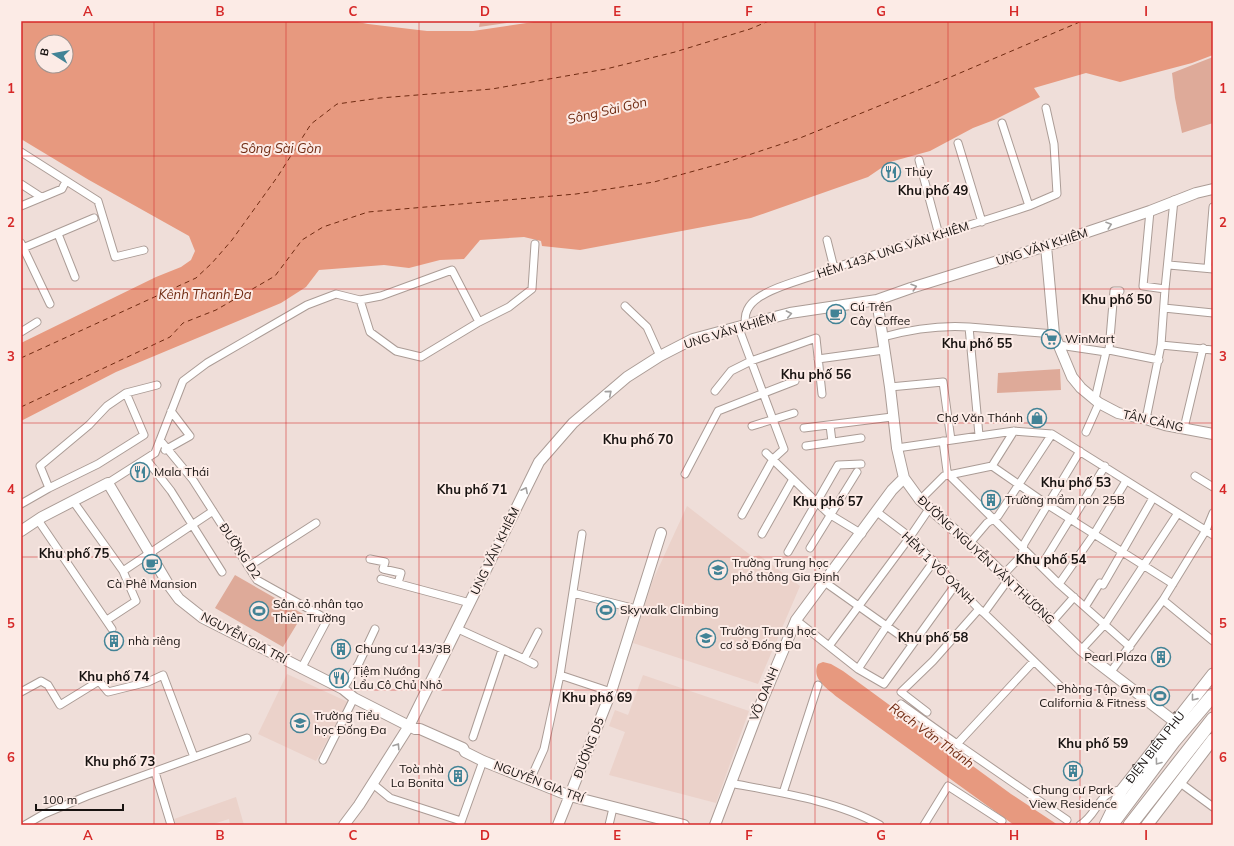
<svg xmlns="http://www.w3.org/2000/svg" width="1234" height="846" font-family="Mulish,sans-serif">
	<rect width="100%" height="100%" fill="#efded9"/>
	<path fill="#ebd2ca" d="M 687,506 L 753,557 L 759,555 L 800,586 L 758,684 L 633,643 L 652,582 Z
		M 287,674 L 348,702 L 316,761 L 258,734 Z
		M 643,675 L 749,711 L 716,803 L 609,775 L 625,732 L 609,726 L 615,710 L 628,715 Z
		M 236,797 L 244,825 L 230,825 L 229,819 L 210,825 L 176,825 L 174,819 Z"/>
	<path fill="#deaa99" d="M 480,21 L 521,21 L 479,27 Z
		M 1213,57 L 1213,123 L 1182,133 L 1175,98 L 1172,73 Z
		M 1060,369 L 1061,390 L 997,393 L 998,373 Z
		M 235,575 L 303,614 L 283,647 L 215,608 Z"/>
	<path fill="#e7997f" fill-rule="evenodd" d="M 21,21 L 353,21 L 368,24 L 427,31 L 473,31 L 540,21 L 1213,21 L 1213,55 L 1192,63 L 1120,82 L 1086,73 L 1034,88 L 1040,97 L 994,120 L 973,128 L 930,151 L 890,162 L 868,177 L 751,218 L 580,250 L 542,246 L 541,241 L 524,237 L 480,240 L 464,259 L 440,260 L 409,268 L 384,265 L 319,270 L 306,287 L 281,303 L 116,372 L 21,421 L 21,343 L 156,277 L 181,267 L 191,260 L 195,251 L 189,236 L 89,180 L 21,139 ZM 42,42 L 66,42 L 66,66 L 42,66 Z
		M 823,662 L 831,664 L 843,671 L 1011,794 L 1058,825 L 1014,825 L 837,697 C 827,688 811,679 818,664 Z"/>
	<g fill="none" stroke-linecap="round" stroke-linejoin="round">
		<path stroke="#702b12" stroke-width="1" stroke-dasharray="5 4" stroke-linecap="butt" d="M 21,358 L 196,278 L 212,263 L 232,240 L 278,176 L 311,124 L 337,104 L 380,98 L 492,89 L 606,69 L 675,52 L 750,29 L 769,21
			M 21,407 L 170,337 L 183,323 L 216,310 L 275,276 L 302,240 L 323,227 L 368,212 L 576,194 L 654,182 L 727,162 L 800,138 L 953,76 L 1082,21"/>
		<defs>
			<path id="street" d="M 1002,123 L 1029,206
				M 958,143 L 982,222
				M 21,152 L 98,201 L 115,257 L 144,250
				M 919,160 L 939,235
				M 21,184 L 41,197
				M 21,206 L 62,189 L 66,181
				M 1150,211 L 1143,286 L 1165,289
				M 58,234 L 75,277
				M 827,240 L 834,268
				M 21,243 L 50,304
				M 23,248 L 94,218
				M 1169,265 L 1213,269
				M 1208,268 L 1213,207
				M 360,300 L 370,332 L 396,351 L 421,357 L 479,322
				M 625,306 L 647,327 L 660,356
				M 1164,308 L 1213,313
				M 746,324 C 743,314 749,304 758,298 C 775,286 800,281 820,273 C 889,248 960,229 1029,206 L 1057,194 L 1054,144 L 1046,108
				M 738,326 L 784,449 L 773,459 L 742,515
				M 969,327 L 1054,334
				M 21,332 L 37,322
				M 883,337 C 912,329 939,325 969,327 L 979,435
				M 1059,345 L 1106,352
				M 1161,345 L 1213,350
				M 1109,350 L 1159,360
				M 818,359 L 884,350
				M 890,387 L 943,382 L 951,440
				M 715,391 L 731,371 L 751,361 L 816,338 L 822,394
				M 1095,399 L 1106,352 L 1109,350 L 1114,291 L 1120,291
				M 1146,419 L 1161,345 L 1165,289 L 1174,200
				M 830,425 L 832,442
				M 752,426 L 794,413
				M 804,428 L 892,417
				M 1184,428 L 1203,348
				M 1086,432 L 1099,403
				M 160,440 L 193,480 L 257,580 L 325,618 L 326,622 L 301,669
				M 943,441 L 947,471 L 949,475 L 1059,584 L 1130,647
				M 806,446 L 861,438
				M 897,448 L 1014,431 L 1052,434 L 1213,535
				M 165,450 L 190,436 L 171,411
				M 766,453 L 829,514 L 862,534
				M 146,459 L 171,491 L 222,572
				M 992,466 L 1048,505 L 1173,584
				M 685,474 L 718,411 L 795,381
				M 1195,476 L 1213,487
				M 108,483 L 155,453 L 183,381 L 207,363 L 307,305 L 336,294 L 360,300 L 381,296 L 452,270 L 479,322 L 509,307 L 532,289 L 535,244
				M 49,488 L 98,464 L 144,435 L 126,393
				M 920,500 L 944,476 L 992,466 L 1014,431
				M 73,501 L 123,571 L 136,601 L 107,620
				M 21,504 L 49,488 L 40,466 L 89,425 L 107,406 L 126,393 L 157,385
				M 877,512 L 910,537 L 979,609
				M 38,520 L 112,629
				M 1072,520 L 1105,466
				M 762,534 L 793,479
				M 970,543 L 987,523 L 998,516 L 1052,434
				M 810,548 L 857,472
				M 788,552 L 838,465 L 861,464
				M 370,559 L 385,562 L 383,569 L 401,573 L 398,583
				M 249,566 L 316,523
				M 1041,566 L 1070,519
				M 123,571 L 213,511
				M 1004,574 L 1022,555 L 1024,544 L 1080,451
				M 381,579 L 470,603
				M 826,583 L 912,644
				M 1059,584 L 1094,534 L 1126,481
				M 573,593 L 636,609
				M 1163,600 L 1213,641
				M 1085,607 L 1100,583 L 1103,585 L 1153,498
				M 984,613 L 1061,687
				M 796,620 L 858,669 L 884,684 L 956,584
				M 1052,622 L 1074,597
				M 458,629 L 524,659 L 538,632
				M 829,646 L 910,537 L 929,509
				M 1081,650 L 1105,624 L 1178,513
				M 524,659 L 534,664
				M 1034,661 L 957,744 L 1067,820
				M 858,669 L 886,627 L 934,561
				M 1110,673 L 1163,600 L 1206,530 L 1213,513
				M 560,675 L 611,692
				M 343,689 L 359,663 L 375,629
				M 21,692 L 41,681 L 48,685 L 60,705 L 99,681 L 108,692 L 148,682 L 163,675 L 194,757
				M 901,704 L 957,744
				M 927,712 L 901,692 L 933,661 L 979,609 L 984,613 L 1008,580
				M 473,737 L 502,650
				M 323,760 L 354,698
				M 155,772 L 171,825
				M 530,780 L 544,749 L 560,675 L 582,534
				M 1179,782 L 1213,807
				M 730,783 C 777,792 838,801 880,825
				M 373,784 L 390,798 L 461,821
				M 783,793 L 818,685
				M 25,825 L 44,814 L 87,796 L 247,738
				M 460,825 L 483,761
				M 609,825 L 613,808
				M 924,825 L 948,786 L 1002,821
				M 1080,825 C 1098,815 1098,790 1122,790"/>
			<path id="secondary" d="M 1046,246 L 1054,334 L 1072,377 L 1081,388 L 1099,403 L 1118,413 L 1146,419 L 1165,425 L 1213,434
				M 877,300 L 890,387 L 897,448 L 904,478 L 920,500 L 983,555 L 1081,650 L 1175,722
				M 21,531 L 42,517 L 108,483 L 168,584 L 179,599 L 203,618 L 343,689 L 354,698 L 409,726 L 415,729 L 420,729 L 463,748 L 465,752 L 483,761 L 570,796 L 684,825
				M 344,825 L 359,805 L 409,726 L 539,462 L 573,423 L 627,377 L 660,356 L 693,339 L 790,313 L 877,300 L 911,288 L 1046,246 L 1150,211 L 1196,193 L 1213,189
				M 558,825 L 611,692 L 661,533
				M 715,825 L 762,701 L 796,620 L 892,490 L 904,478"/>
			<g id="primary">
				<path id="s1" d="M 1105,825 L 1122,790 L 1213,674"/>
				<path d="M 1147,825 L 1213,739"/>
			</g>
			<path id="highway" d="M 1111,825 L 1173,742 L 1213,695
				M 1130,825 L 1213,719"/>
		</defs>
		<use href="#street" stroke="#ab9c96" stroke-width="9"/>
		<use href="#secondary" stroke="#ab9c96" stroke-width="12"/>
		<use href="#primary" stroke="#ab9c96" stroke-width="13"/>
		<use href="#highway" stroke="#ab9c96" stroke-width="15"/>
		<use href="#street" stroke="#fff" stroke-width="7"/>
		<use href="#secondary" stroke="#fff" stroke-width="10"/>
		<use href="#primary" stroke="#fff" stroke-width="11"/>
		<use href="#highway" stroke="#fff" stroke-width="13"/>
	</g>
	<defs><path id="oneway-chevron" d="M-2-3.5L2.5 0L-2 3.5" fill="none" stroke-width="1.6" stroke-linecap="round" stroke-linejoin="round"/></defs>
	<g stroke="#a2a09f">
		<use href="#oneway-chevron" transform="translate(1109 225) rotate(-19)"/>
		<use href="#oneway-chevron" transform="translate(914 287) rotate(-18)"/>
		<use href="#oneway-chevron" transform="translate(789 314) rotate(-11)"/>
		<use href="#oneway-chevron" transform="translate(609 393) rotate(-40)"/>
		<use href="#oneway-chevron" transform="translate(525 490) rotate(-63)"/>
		<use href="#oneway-chevron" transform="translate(1194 698) rotate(129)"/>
		<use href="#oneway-chevron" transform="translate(397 746) rotate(-57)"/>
		<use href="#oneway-chevron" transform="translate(1158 762) rotate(127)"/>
	</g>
	<path fill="none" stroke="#d62828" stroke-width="1" stroke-opacity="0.55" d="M 154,21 L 154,825M 286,21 L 286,825M 419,21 L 419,825M 551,21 L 551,825M 683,21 L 683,825M 815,21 L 815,825M 948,21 L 948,825M 1080,21 L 1080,825M 21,156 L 1213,156M 21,289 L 1213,289M 21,423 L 1213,423M 21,557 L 1213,557M 21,690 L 1213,690"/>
	<defs>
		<symbol id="restaurant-ring" viewBox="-11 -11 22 22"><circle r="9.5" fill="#fcebe6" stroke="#428396" stroke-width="1.5"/><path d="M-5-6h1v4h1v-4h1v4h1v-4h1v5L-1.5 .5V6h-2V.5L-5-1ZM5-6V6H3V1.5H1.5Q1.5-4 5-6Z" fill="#428396"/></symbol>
		<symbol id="cafe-ring" viewBox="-11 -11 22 22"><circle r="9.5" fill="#fcebe6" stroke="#428396" stroke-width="1.5"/><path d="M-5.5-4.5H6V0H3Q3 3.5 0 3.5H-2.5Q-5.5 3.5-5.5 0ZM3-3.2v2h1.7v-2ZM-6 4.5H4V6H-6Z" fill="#428396"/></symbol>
		<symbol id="supermarket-ring" viewBox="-11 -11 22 22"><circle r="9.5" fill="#fcebe6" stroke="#428396" stroke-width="1.5"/><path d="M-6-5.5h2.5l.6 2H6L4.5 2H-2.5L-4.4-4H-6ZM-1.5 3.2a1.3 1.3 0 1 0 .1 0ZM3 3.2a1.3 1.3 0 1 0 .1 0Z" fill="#428396"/></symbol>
		<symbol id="shop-ring" viewBox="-11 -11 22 22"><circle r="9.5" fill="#fcebe6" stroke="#428396" stroke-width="1.5"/><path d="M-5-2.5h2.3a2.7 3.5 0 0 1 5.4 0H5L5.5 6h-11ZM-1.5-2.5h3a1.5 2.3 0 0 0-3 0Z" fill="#428396"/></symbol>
		<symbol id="building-ring" viewBox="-11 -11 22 22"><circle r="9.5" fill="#fcebe6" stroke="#428396" stroke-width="1.5"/><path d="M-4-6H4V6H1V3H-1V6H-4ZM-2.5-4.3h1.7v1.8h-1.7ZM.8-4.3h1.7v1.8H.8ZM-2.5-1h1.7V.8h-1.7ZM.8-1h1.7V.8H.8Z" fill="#428396"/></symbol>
		<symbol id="school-ring" viewBox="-11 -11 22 22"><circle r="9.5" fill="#fcebe6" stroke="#428396" stroke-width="1.5"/><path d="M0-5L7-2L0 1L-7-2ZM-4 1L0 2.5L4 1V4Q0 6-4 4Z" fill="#428396"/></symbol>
		<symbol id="stadium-ring" viewBox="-11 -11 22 22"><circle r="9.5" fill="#fcebe6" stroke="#428396" stroke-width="1.5"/><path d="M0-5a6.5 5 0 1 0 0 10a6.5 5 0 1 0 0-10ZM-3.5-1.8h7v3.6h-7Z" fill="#428396"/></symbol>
	</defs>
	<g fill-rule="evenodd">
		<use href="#restaurant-ring" x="880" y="161" width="22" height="22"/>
		<use href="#cafe-ring" x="825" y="303" width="22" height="22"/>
		<use href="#supermarket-ring" x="1040" y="328" width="22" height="22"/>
		<use href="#shop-ring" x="1026" y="407" width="22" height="22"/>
		<use href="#restaurant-ring" x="129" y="461" width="22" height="22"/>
		<use href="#building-ring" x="980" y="489" width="22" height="22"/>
		<use href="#cafe-ring" x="141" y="553" width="22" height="22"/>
		<use href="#school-ring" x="707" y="559" width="22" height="22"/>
		<use href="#stadium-ring" x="595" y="599" width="22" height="22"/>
		<use href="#stadium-ring" x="248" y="600" width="22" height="22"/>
		<use href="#school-ring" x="695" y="627" width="22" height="22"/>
		<use href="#building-ring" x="103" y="630" width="22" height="22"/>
		<use href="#building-ring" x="330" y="638" width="22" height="22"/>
		<use href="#building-ring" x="1150" y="646" width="22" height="22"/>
		<use href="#restaurant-ring" x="328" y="667" width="22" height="22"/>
		<use href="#stadium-ring" x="1149" y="685" width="22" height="22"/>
		<use href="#school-ring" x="289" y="712" width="22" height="22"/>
		<use href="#building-ring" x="1062" y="760" width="22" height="22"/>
		<use href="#building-ring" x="447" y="765" width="22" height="22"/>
	</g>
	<g text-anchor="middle" stroke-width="4" stroke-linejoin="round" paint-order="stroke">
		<g font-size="12" fill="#171210" stroke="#fcebe6" text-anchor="start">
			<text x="905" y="176">Thủy</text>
			<text x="850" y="311">Cú Trên<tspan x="850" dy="14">Cây Coffee</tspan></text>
			<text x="1065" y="343">WinMart</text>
			<text x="1023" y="422" text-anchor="end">Chợ Văn Thánh</text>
			<text x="154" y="476">Mala Thái</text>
			<text x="1005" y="504">Trường mầm non 25B</text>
			<text x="732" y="567">Trường Trung học<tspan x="732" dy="14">phổ thông Gia Định</tspan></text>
			<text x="152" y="588" text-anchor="middle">Cà Phê Mansion</text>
			<text x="273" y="608">Sân cỏ nhân tạo<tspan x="273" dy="14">Thiên Trường</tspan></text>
			<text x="620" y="614">Skywalk Climbing</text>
			<text x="720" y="635">Trường Trung học<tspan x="720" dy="14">cơ sở Đống Đa</tspan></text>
			<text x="128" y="645">nhà riêng</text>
			<text x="355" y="653">Chung cư 143/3B</text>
			<text x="1147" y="661" text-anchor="end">Pearl Plaza</text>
			<text x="353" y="675">Tịệm Nướng<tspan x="353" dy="14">Lẩu Cô Chủ Nhỏ</tspan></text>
			<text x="1146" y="693" text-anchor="end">Phòng Tập Gym<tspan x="1146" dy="14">California &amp; Fitness</tspan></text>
			<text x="314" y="720">Trường Tiểu<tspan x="314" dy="14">học Đống Đa</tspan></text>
			<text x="444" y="773" text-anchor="end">Toà nhà<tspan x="444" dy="14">La Bonita</tspan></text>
			<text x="1073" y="794" text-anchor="middle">Chung cư Park<tspan x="1073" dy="14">View Residence</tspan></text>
		</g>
		<g font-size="12" fill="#171210" stroke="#fcebe6">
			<text transform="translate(1042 247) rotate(-18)" y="4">UNG VĂN KHIÊM</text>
			<text transform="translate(893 250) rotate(-18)" y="4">HẺM 143A UNG VĂN KHIÊM</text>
			<text transform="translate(730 331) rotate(-17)" y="4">UNG VĂN KHIÊM</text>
			<text transform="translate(1153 421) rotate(13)" y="4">TÂN CẢNG</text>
			<text transform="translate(240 551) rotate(56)" y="4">ĐƯỜNG D2</text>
			<text transform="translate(495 551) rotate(-64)" y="4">UNG VĂN KHIÊM</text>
			<text transform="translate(986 560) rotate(43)" y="4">ĐƯỜNG NGUYỄN VĂN THƯƠNG</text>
			<text transform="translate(938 568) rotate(45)" y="4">HẺM 1 VÕ OANH</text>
			<text transform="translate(244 638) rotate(28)" y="4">NGUYỄN GIA TRÍ</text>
			<text transform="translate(764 694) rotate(-68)" y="4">VÕ OANH</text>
			<text dy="4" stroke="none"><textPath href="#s1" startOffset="93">ĐIỆN BIÊN PHỦ</textPath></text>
			<text transform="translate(589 748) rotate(-69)" y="4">ĐƯỜNG D5</text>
			<text transform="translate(539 782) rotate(21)" y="4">NGUYỄN GIA TRÍ</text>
		</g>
		<g font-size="13" font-style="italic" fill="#702b12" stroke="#fcebe6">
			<text transform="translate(607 110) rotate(-13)" y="5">Sông Sài Gòn</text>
			<text x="281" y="153">Sông Sài Gòn</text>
			<text x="205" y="299">Kênh Thanh Đa</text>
			<text transform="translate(932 735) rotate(36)" y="5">Rạch Văn Thánh</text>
		</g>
		<g font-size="13" font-weight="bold" fill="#171210" stroke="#fcebe6">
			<text x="933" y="195">Khu phố 49</text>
			<text x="1117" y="304">Khu phố 50</text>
			<text x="977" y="348">Khu phố 55</text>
			<text x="816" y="379">Khu phố 56</text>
			<text x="638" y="444">Khu phố 70</text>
			<text x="1076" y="487">Khu phố 53</text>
			<text x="472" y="494">Khu phố 71</text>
			<text x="828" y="506">Khu phố 57</text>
			<text x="74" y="558">Khu phố 75</text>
			<text x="1051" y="564">Khu phố 54</text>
			<text x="933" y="642">Khu phố 58</text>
			<text x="114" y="681">Khu phố 74</text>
			<text x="597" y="702">Khu phố 69</text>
			<text x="1093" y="748">Khu phố 59</text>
			<text x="120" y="766">Khu phố 73</text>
		</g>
	</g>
	<rect width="1234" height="846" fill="none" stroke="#fcebe6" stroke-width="44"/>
	<g transform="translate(54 54) rotate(281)"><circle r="19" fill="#fcebe6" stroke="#a09490"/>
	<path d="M0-3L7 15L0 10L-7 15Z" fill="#428396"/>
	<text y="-6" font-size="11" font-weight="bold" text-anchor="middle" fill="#171210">B</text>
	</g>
	<path d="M36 804v6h87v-6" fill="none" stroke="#171210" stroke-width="2"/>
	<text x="42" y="804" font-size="12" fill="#171210" stroke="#fcebe6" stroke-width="3" paint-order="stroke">100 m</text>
	<rect x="22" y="22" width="1190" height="802" fill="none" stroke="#d62828" stroke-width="1.5"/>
	<g font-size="13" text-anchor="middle" font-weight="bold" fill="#d62828">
		<text x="88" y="16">A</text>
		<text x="220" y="16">B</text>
		<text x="353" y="16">C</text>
		<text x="485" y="16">D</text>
		<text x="617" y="16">E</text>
		<text x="749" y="16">F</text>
		<text x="881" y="16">G</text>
		<text x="1014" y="16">H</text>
		<text x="1146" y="16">I</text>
		<text x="11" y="93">1</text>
		<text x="1223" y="93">1</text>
		<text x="11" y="227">2</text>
		<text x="1223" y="227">2</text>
		<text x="11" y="361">3</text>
		<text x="1223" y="361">3</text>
		<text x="11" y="494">4</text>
		<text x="1223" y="494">4</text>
		<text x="11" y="628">5</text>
		<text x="1223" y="628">5</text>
		<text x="11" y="762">6</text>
		<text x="1223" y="762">6</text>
		<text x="88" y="840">A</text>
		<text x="220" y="840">B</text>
		<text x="353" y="840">C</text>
		<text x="485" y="840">D</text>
		<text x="617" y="840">E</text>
		<text x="749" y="840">F</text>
		<text x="881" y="840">G</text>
		<text x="1014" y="840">H</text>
		<text x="1146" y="840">I</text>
	</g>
</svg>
